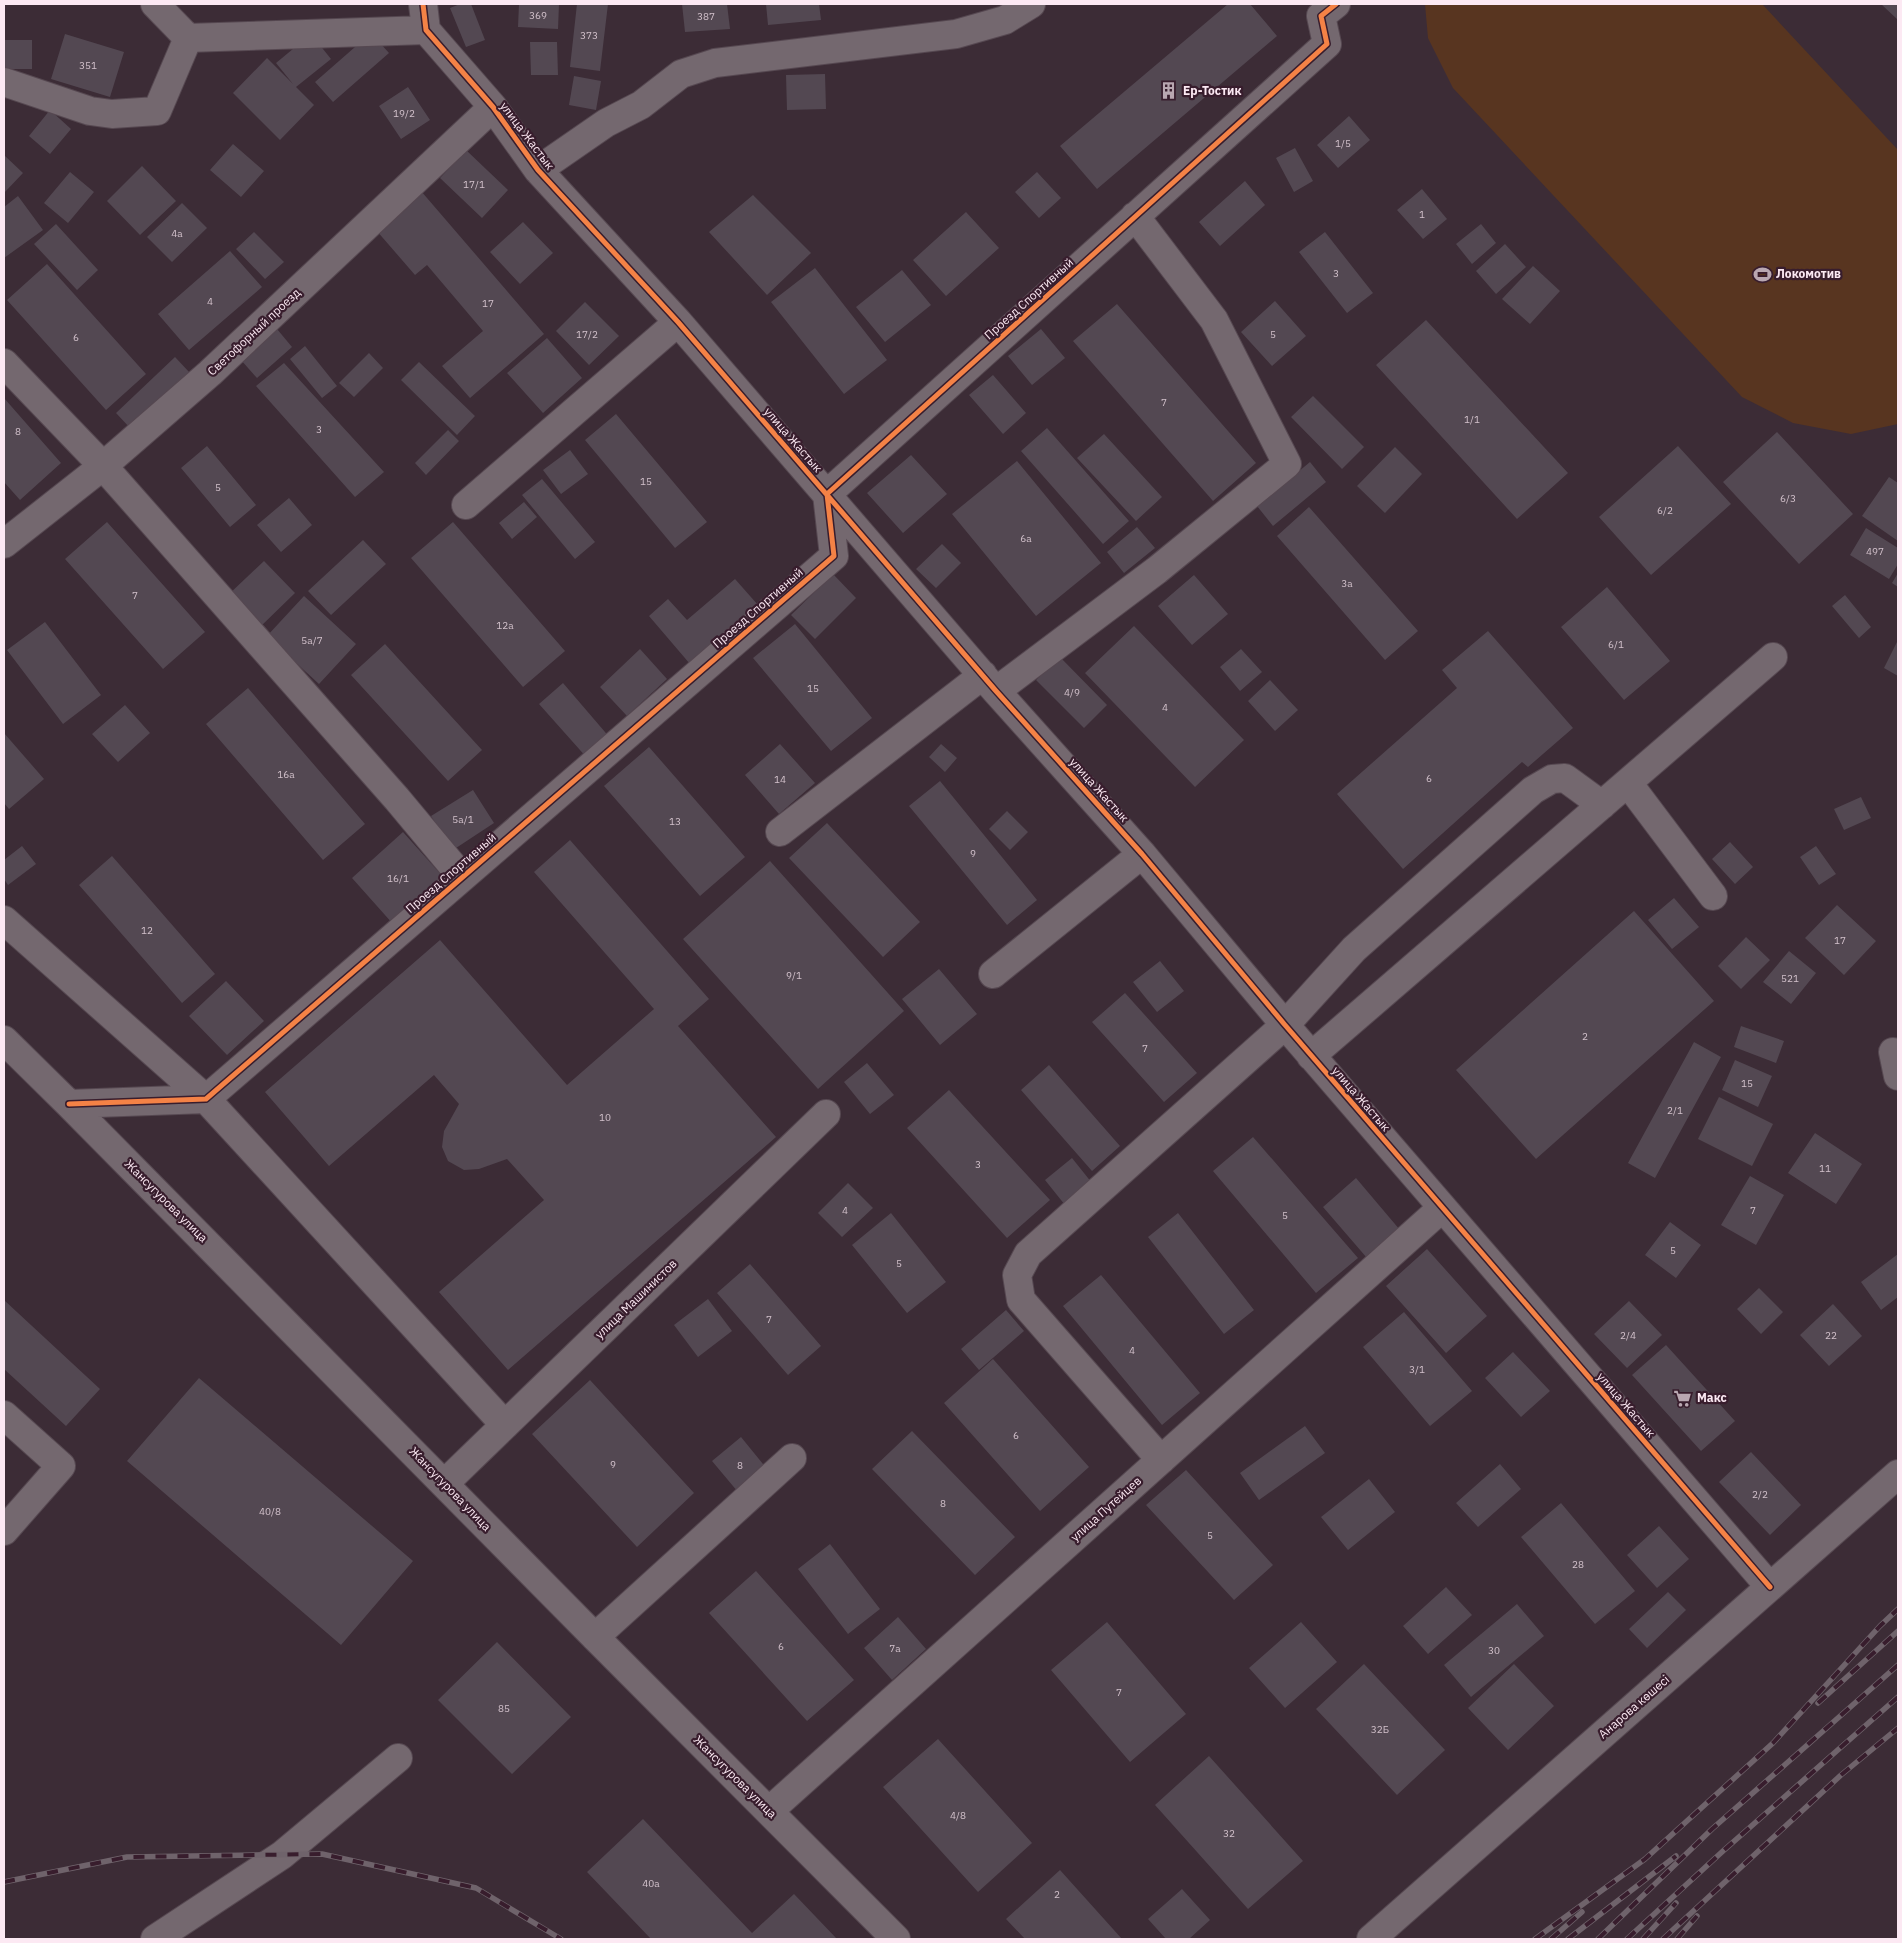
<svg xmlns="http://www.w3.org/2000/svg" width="1902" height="1943" font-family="'IBM Plex Sans',sans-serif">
	<rect width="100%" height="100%" fill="#3c2c36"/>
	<path fill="#583520" d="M 1425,4 L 1762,4 L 1898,150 L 1898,424 L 1851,434 L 1793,423 L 1742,397 L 1453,88 L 1428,38 Z"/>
	<path fill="#534852" d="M 460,4 L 471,4 L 485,40 L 466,47 L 450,8 Z
		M 519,4 L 559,4 L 558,29 L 518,27 Z
		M 577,4 L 608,4 L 600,71 L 570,67 Z
		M 682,4 L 727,4 L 730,29 L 685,32 Z
		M 766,4 L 819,4 L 821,20 L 768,25 Z
		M 1228,4 L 1250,4 L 1277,36 L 1097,189 L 1060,146 Z
		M 1881,4 L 1898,4 L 1898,20 Z
		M 371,33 L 389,53 L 333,102 L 315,82 Z
		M 65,34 L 124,52 L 110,97 L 51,79 Z
		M 311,34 L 331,59 L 296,87 L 314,105 L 280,140 L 233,93 L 267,58 L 293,84 L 276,63 Z
		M 4,40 L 32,40 L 32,69 L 4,69 Z
		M 530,42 L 557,42 L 558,75 L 531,75 Z
		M 825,74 L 826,109 L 787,110 L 786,75 Z
		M 574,76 L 601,81 L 596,110 L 569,105 Z
		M 408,87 L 430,120 L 401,139 L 379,106 Z
		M 50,110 L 71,129 L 50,154 L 29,136 Z
		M 1349,116 L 1370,140 L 1338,168 L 1317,145 Z
		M 233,144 L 264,171 L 241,197 L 210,170 Z
		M 1295,148 L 1313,181 L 1294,192 L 1276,158 Z
		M 466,150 L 508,190 L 482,218 L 440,178 Z
		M 4,155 L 23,173 L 4,193 Z
		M 142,166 L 176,201 L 140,235 L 107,201 Z
		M 70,172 L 94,192 L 68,223 L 44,203 Z
		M 1037,172 L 1061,198 L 1039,218 L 1015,192 Z
		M 1245,181 L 1265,205 L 1220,246 L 1199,222 Z
		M 1422,189 L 1447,219 L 1423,239 L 1397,210 Z
		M 421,191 L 544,334 L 470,398 L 442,366 L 483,331 L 427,265 L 415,275 L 376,230 Z
		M 753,195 L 811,253 L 767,295 L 709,232 Z
		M 18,196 L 43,230 L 4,258 L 4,207 Z
		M 182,203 L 207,228 L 172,262 L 147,237 Z
		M 966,212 L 999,248 L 946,296 L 913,260 Z
		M 523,222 L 553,253 L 520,284 L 490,252 Z
		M 56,224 L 98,270 L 77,290 L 34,244 Z
		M 1481,224 L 1496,243 L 1472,264 L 1456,244 Z
		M 254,232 L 284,262 L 265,279 L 236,249 Z
		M 1325,232 L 1373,293 L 1347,313 L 1299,252 Z
		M 1505,244 L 1526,267 L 1496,294 L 1476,271 Z
		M 230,251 L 262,287 L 189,350 L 158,314 Z
		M 47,264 L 146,374 L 106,410 L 7,300 Z
		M 1533,266 L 1560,291 L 1530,324 L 1502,299 Z
		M 815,268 L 887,360 L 844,394 L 771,302 Z
		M 902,270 L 931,305 L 885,342 L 856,307 Z
		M 1275,301 L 1306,336 L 1272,366 L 1241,332 Z
		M 585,302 L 619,336 L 589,365 L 556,331 Z
		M 1117,304 L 1256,463 L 1213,501 L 1073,341 Z
		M 1426,320 L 1568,473 L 1517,519 L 1376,365 Z
		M 277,329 L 292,347 L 257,378 L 241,360 Z
		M 1041,329 L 1065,358 L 1032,385 L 1008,356 Z
		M 547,338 L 582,378 L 543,413 L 507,373 Z
		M 305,346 L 337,386 L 322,398 L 290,359 Z
		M 369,353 L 383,368 L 354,397 L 339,383 Z
		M 175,357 L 190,373 L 131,429 L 116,413 Z
		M 419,362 L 475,416 L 457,435 L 401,380 Z
		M 284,363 L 384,472 L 355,497 L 256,386 Z
		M 993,375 L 1026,413 L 1003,434 L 969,395 Z
		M 1313,396 L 1364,447 L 1342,469 L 1291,417 Z
		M 4,398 L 61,463 L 20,500 L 4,482 Z
		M 616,414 L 707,522 L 675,548 L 585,440 Z
		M 1047,428 L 1129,521 L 1103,544 L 1021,451 Z
		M 448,430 L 459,441 L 426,475 L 415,463 Z
		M 1777,432 L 1853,514 L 1799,564 L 1723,482 Z
		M 1104,434 L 1162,497 L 1136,521 L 1077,458 Z
		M 207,446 L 256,505 L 230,527 L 181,468 Z
		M 1678,446 L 1731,504 L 1651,575 L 1599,517 Z
		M 1395,447 L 1422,474 L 1385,513 L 1357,486 Z
		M 570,450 L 588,474 L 561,494 L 543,470 Z
		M 911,455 L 947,494 L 903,533 L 867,493 Z
		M 1017,461 L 1101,563 L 1036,616 L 952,514 Z
		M 1310,462 L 1326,482 L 1273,526 L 1257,506 Z
		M 1889,477 L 1898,483 L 1898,541 L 1862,516 Z
		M 542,479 L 595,542 L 575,559 L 522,495 Z
		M 289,498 L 312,525 L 281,552 L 257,525 Z
		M 524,502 L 537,517 L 512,539 L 499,523 Z
		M 1309,507 L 1418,631 L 1385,660 L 1277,536 Z
		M 107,522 L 205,632 L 163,669 L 65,559 Z
		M 453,522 L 565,651 L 523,687 L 411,558 Z
		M 1137,527 L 1155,548 L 1124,573 L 1107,552 Z
		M 1866,528 L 1898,548 L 1898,564 L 1889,579 L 1850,555 Z
		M 363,540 L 386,564 L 331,615 L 308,591 Z
		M 942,544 L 961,563 L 936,588 L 916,569 Z
		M 264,561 L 295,593 L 259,628 L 227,596 Z
		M 1898,573 L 1898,587 L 1892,583 Z
		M 833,574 L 856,598 L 815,639 L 791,615 Z
		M 1194,575 L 1228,614 L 1192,645 L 1158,606 Z
		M 735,579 L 758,605 L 690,664 L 649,616 L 668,599 L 687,620 Z
		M 1607,587 L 1670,661 L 1624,700 L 1561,627 Z
		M 1845,595 L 1871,627 L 1859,638 L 1832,606 Z
		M 304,596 L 356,644 L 319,684 L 267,636 Z
		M 45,622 L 101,695 L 63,724 L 7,650 Z
		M 795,624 L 872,718 L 831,751 L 753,658 Z
		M 1134,626 L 1244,740 L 1195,787 L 1085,673 Z
		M 1488,631 L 1573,728 L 1528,767 L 1522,762 L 1403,869 L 1337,794 L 1457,688 L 1442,670 Z
		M 1898,640 L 1898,676 L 1884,668 Z
		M 385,644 L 482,750 L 448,781 L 351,675 Z
		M 640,649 L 667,679 L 627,716 L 600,687 Z
		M 1241,649 L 1262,672 L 1240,691 L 1220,667 Z
		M 1060,657 L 1107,705 L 1084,728 L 1036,680 Z
		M 1270,680 L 1298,710 L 1275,731 L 1248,701 Z
		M 563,683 L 611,739 L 588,759 L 539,704 Z
		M 248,688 L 365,824 L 323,860 L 206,724 Z
		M 125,705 L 150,733 L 118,762 L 92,734 Z
		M 4,733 L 44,779 L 9,809 L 4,803 Z
		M 780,744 L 815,783 L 779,814 L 745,775 Z
		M 941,744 L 957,758 L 945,772 L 929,757 Z
		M 649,747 L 745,857 L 700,896 L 604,786 Z
		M 940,781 L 1037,900 L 1007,925 L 909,806 Z
		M 473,790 L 494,823 L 453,850 L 431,816 Z
		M 1861,797 L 1871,818 L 1844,830 L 1834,809 Z
		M 1007,811 L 1028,832 L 1010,850 L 989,829 Z
		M 827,823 L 920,922 L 883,957 L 789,858 Z
		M 403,832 L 445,879 L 393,924 L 352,878 Z
		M 570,840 L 709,999 L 678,1026 L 776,1137 L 508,1370 L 439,1292 L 544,1200 L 507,1159 L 479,1169 L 464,1170 L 448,1161 L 442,1147 L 444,1131 L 459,1104 L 434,1075 L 329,1166 L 265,1092 L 440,940 L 567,1085 L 654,1009 L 534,872 Z
		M 1730,842 L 1753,867 L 1735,884 L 1712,859 Z
		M 22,846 L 36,864 L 8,885 L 4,879 L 4,860 Z
		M 1816,846 L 1836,874 L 1819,885 L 1800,857 Z
		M 112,856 L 215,974 L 182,1003 L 79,885 Z
		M 770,861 L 904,1011 L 818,1089 L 683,939 Z
		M 1674,898 L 1699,927 L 1672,949 L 1648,920 Z
		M 1837,905 L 1876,941 L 1844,975 L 1805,938 Z
		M 1634,911 L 1714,1001 L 1536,1159 L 1456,1070 Z
		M 1746,937 L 1770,960 L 1741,989 L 1718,966 Z
		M 1789,951 L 1816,973 L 1791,1004 L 1763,982 Z
		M 1160,961 L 1184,991 L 1157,1012 L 1133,982 Z
		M 939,969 L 977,1014 L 940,1045 L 902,999 Z
		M 226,981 L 264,1021 L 227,1055 L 189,1016 Z
		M 1125,993 L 1197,1073 L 1164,1102 L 1092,1022 Z
		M 1741,1026 L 1784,1041 L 1776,1063 L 1734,1047 Z
		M 1694,1042 L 1721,1057 L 1655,1178 L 1628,1163 Z
		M 1735,1060 L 1772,1076 L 1758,1107 L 1722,1090 Z
		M 867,1063 L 894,1095 L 870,1114 L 844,1082 Z
		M 1049,1065 L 1120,1146 L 1092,1171 L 1021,1090 Z
		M 949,1090 L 1050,1200 L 1007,1238 L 907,1128 Z
		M 1719,1097 L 1773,1124 L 1752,1166 L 1698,1139 Z
		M 1815,1133 L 1862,1164 L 1836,1204 L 1788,1173 Z
		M 1253,1137 L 1358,1258 L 1316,1293 L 1213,1171 Z
		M 1072,1158 L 1092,1183 L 1065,1205 L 1045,1180 Z
		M 1750,1176 L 1784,1195 L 1756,1245 L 1721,1225 Z
		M 1356,1178 L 1400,1230 L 1367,1258 L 1323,1207 Z
		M 848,1183 L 873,1208 L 842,1237 L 818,1213 Z
		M 891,1213 L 946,1282 L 907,1313 L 852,1245 Z
		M 1178,1213 L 1254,1310 L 1224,1334 L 1148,1237 Z
		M 1670,1222 L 1701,1245 L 1676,1278 L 1645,1255 Z
		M 1427,1249 L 1487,1316 L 1446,1353 L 1386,1286 Z
		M 1898,1254 L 1898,1297 L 1881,1310 L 1861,1282 Z
		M 750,1264 L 821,1346 L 788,1375 L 717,1293 Z
		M 1101,1275 L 1200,1393 L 1162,1425 L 1063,1306 Z
		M 1759,1288 L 1783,1312 L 1761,1334 L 1737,1309 Z
		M 708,1299 L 732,1331 L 698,1357 L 674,1325 Z
		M 4,1300 L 100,1389 L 66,1426 L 4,1369 Z
		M 1629,1301 L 1662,1335 L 1627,1368 L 1594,1334 Z
		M 1833,1304 L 1862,1336 L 1829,1366 L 1800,1335 Z
		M 1006,1310 L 1024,1331 L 979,1370 L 961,1349 Z
		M 1404,1312 L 1472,1391 L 1430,1426 L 1363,1347 Z
		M 1666,1345 L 1735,1421 L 1701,1451 L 1632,1375 Z
		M 1513,1352 L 1550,1391 L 1521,1417 L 1485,1378 Z
		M 993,1359 L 1089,1467 L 1040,1511 L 944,1403 Z
		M 199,1378 L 413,1561 L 341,1645 L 127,1461 Z
		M 590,1380 L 694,1493 L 637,1547 L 532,1434 Z
		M 1305,1426 L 1325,1453 L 1259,1500 L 1240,1473 Z
		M 912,1431 L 1015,1537 L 975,1575 L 872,1469 Z
		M 741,1437 L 767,1469 L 738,1492 L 712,1461 Z
		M 1751,1452 L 1801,1505 L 1770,1535 L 1719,1482 Z
		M 1500,1464 L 1521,1489 L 1478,1527 L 1456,1503 Z
		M 1186,1470 L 1273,1565 L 1234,1600 L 1146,1505 Z
		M 1369,1479 L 1395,1512 L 1348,1550 L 1321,1517 Z
		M 1561,1503 L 1635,1591 L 1595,1624 L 1521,1537 Z
		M 1659,1526 L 1689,1559 L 1657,1588 L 1627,1555 Z
		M 830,1544 L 880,1609 L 848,1634 L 798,1569 Z
		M 756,1571 L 854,1680 L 807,1721 L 709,1613 Z
		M 1446,1587 L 1472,1615 L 1428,1654 L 1403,1626 Z
		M 1668,1592 L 1686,1610 L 1647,1648 L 1629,1629 Z
		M 1517,1604 L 1544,1636 L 1471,1697 L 1444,1665 Z
		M 898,1617 L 926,1649 L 892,1680 L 864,1648 Z
		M 1107,1622 L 1186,1714 L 1130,1762 L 1051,1670 Z
		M 1301,1622 L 1337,1662 L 1285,1708 L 1249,1668 Z
		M 497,1642 L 571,1717 L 512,1774 L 438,1700 Z
		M 1364,1664 L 1445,1750 L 1397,1795 L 1316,1709 Z
		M 1514,1664 L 1554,1706 L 1508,1750 L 1468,1708 Z
		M 938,1739 L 1032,1843 L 978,1892 L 883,1787 Z
		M 1209,1756 L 1303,1861 L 1248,1909 L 1155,1805 Z
		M 643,1819 L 752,1933 L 794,1894 L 837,1939 L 651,1939 L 587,1872 Z
		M 1060,1870 L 1122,1939 L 1025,1939 L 1006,1919 Z
		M 1182,1889 L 1210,1920 L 1189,1939 L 1166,1939 L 1148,1919 Z"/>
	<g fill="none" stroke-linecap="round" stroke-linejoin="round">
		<defs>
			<path id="minor" d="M 155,4 L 188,38 L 426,30
				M 423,4 L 426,30 L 493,107 L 538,170 L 678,322 L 996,691 L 1142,854 L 1285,1025 L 1770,1587
				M 4,82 L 90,111 L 112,114 L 157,111 L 188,38
				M 538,170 L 606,123 L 641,105 L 681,74 L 715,63 L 956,34 L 1005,20 L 1031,4
				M 4,363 L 103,466 L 397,799 L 462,877
				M 466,505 L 678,322
				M 4,544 L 103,466 L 210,373 L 493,107
				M 996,691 L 1157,570 L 1287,464 L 1214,320 L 1135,216
				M 1628,783 L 1713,896
				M 780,832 L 983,675
				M 4,920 L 206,1099 L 505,1425
				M 993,974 L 1142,854
				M 4,1040 L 69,1104 L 595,1637 L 896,1939
				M 1893,1052 L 1898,1076
				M 1311,1056 L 1773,657
				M 69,1104 L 206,1099 L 834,556 L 827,494 L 1327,44 L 1321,16 L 1336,4
				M 4,1415 L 61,1466 L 4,1531
				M 1161,1460 L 1021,1300 L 1017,1275 L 1028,1254 L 1285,1025 L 1354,949 L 1533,790 L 1552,779 L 1565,778 L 1602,805
				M 445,1483 L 826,1114
				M 595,1637 L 792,1458
				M 769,1811 L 1442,1208
				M 155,1939 L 282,1855 L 398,1758
				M 1371,1939 L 1898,1474"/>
		</defs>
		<use href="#minor" stroke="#564851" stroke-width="30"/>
		<use href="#minor" stroke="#74686f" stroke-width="28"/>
		<defs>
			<path id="rail" d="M 1818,1703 L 1898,1631
				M 4,1882 L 127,1857 L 322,1854 L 476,1888 L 561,1939
				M 1535,1939 L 1645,1859 L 1773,1743 L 1880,1626 L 1898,1609
				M 1551,1939 L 1582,1912
				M 1568,1939 L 1676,1856
				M 1598,1939 L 1712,1829 L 1898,1665
				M 1627,1939 L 1723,1851 L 1898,1697
				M 1643,1939 L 1676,1903
				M 1663,1939 L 1841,1775 L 1898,1728
				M 1677,1939 L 1697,1916"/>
		</defs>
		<use href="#rail" stroke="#6f636b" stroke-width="5.5"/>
		<use href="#rail" stroke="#381d2d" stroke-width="4" stroke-dasharray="11" stroke-linecap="butt"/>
		<defs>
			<path id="cycleway" d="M 423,4 L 426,30 L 493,107 L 538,170 L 678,322 L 996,691 L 1142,854 L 1285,1025 L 1770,1587
				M 69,1104 L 206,1099 L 834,556 L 827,494 L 1327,44 L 1321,16 L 1336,4"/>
		</defs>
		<use href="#cycleway" stroke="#381d2d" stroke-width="8"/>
		<use href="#cycleway" stroke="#f48246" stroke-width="5"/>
	</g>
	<defs>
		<symbol id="building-bare" viewBox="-9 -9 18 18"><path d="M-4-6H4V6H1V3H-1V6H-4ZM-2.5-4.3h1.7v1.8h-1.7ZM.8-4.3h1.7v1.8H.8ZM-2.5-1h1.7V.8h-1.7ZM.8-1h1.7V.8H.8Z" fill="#b9a7b1" stroke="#381d2d" stroke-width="2.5" paint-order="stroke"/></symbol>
		<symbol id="stadium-bare" viewBox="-9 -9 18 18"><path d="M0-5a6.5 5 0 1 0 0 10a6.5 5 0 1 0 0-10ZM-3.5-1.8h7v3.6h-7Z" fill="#b9a7b1" stroke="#381d2d" stroke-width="2.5" paint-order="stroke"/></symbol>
		<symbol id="supermarket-bare" viewBox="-9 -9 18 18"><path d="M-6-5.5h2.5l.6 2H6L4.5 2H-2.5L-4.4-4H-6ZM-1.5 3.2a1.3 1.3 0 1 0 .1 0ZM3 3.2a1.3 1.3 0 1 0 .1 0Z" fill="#b9a7b1" stroke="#381d2d" stroke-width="2.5" paint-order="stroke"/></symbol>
	</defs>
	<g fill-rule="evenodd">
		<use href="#building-bare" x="1156" y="78" width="25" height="25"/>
		<use href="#stadium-bare" x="1750" y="262" width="25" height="25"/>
		<use href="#supermarket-bare" x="1670" y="1386" width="25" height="25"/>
	</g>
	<g text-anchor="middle" stroke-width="4.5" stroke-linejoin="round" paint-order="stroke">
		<g font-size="10" fill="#d2c1cb">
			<text x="538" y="19">369</text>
			<text x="706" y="20">387</text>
			<text x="589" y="39">373</text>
			<text x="88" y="69">351</text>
			<text x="404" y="117">19/2</text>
			<text x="1343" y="147">1/5</text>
			<text x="474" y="188">17/1</text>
			<text x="1422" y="218">1</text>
			<text x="177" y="237">4а</text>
			<text x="1336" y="277">3</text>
			<text x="210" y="305">4</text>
			<text x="488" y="307">17</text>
			<text x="587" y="338">17/2</text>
			<text x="1273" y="338">5</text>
			<text x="76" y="341">6</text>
			<text x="1164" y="406">7</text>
			<text x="1472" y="423">1/1</text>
			<text x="319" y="433">3</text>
			<text x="18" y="435">8</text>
			<text x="646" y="485">15</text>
			<text x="218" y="491">5</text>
			<text x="1788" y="502">6/3</text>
			<text x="1665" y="514">6/2</text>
			<text x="1026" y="542">6а</text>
			<text x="1875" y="555">497</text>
			<text x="1347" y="587">3а</text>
			<text x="135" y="599">7</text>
			<text x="505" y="629">12а</text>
			<text x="312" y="644">5а/7</text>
			<text x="1616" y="648">6/1</text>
			<text x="813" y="692">15</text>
			<text x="1072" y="696">4/9</text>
			<text x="1165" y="711">4</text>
			<text x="286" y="778">16а</text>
			<text x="1429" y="782">6</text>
			<text x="780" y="783">14</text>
			<text x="463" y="823">5а/1</text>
			<text x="675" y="825">13</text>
			<text x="973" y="857">9</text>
			<text x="398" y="882">16/1</text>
			<text x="147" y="934">12</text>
			<text x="1840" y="944">17</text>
			<text x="794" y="979">9/1</text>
			<text x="1790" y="982">521</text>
			<text x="1585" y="1040">2</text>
			<text x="1145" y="1052">7</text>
			<text x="1747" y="1087">15</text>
			<text x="1675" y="1114">2/1</text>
			<text x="605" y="1121">10</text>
			<text x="978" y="1168">3</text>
			<text x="1825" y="1172">11</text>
			<text x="845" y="1214">4</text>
			<text x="1753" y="1214">7</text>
			<text x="1285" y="1219">5</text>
			<text x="1673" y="1254">5</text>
			<text x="899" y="1267">5</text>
			<text x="769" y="1323">7</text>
			<text x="1628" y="1339">2/4</text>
			<text x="1831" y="1339">22</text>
			<text x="1132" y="1354">4</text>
			<text x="1417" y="1373">3/1</text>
			<text x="1016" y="1439">6</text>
			<text x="613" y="1468">9</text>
			<text x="740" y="1469">8</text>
			<text x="1760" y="1498">2/2</text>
			<text x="943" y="1507">8</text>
			<text x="270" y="1515">40/8</text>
			<text x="1210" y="1539">5</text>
			<text x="1578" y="1568">28</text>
			<text x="781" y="1650">6</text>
			<text x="895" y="1652">7а</text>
			<text x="1494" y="1654">30</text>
			<text x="1119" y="1696">7</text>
			<text x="504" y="1712">85</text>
			<text x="1380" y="1733">32Б</text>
			<text x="958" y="1819">4/8</text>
			<text x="1229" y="1837">32</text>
			<text x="651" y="1887">40а</text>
			<text x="1057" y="1898">2</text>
		</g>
		<g font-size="12" font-weight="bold" fill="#fce9f3" stroke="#381d2d" text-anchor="start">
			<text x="1183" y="95">Ер-Тостик</text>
			<text x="1776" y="278">Локомотив</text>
			<text x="1697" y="1402">Макс</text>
		</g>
		<g font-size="12" fill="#fce9f3" stroke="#381d2d">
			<text transform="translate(527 136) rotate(53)" y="4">улица Жастык</text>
			<text transform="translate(1029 299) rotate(-42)" y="4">Проезд Спортивный</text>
			<text transform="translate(254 332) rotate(-43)" y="4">Светофорный проезд</text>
			<text transform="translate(793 440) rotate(49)" y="4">улица Жастык</text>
			<text transform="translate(758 608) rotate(-41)" y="4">Проезд Спортивный</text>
			<text transform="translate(1099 790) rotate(48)" y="4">улица Жастык</text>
			<text transform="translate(451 873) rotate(-41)" y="4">Проезд Спортивный</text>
			<text transform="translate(1361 1099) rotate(49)" y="4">улица Жастык</text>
			<text transform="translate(166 1201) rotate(45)" y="4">Жансугурова улица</text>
			<text transform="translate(636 1299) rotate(-44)" y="4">улица Машинистов</text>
			<text transform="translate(1626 1405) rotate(49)" y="4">улица Жастык</text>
			<text transform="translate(450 1489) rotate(46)" y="4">Жансугурова улица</text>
			<text transform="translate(1106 1509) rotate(-42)" y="4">улица Путейцев</text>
			<text transform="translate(1634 1707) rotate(-41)" y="4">Анарова көшесі</text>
			<text transform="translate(735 1777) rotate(45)" y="4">Жансугурова улица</text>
		</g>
	</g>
	<rect width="1902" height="1943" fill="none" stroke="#fce9f3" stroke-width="10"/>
</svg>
